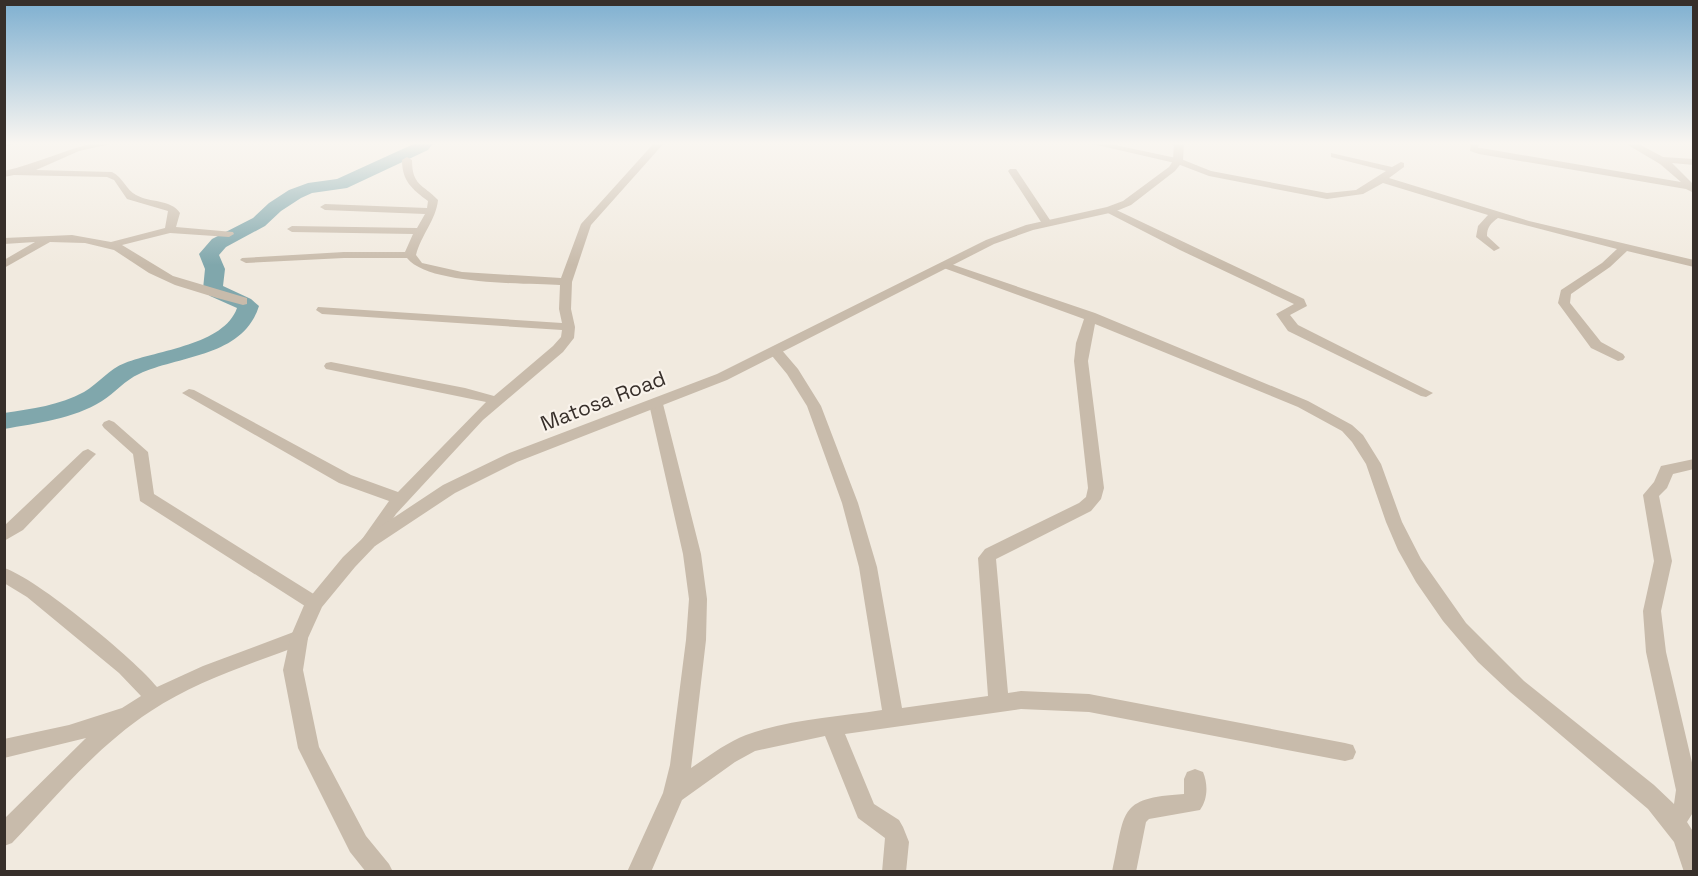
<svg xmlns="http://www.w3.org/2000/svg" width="1698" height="876" font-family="'Space Grotesk',sans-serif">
	<rect width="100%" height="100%" fill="#f1eadf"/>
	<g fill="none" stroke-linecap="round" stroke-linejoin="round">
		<path fill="#80a7ac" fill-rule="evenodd" d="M 418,142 L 434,142 L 428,150 L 347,188 L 312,193 L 301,198 L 281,211 L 265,226 L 226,247 L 219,255 L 225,269 L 223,286 L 251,299 L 259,306 C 243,357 181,355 139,374 C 125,380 115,393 102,401 C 73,419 37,423 4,429 L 4,413 C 32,409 60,405 84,392 C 99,383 109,369 125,363 C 158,350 224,345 237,308 L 210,296 L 203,289 L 205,269 L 199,254 L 212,239 L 253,218 L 269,203 L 289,190 L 308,183 L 337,179 Z"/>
		<path fill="#c8bbab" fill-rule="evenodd" d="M 4,142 L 20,142 L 4,147 Z
			M 100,142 L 119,142 L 79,151 L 36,170 L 112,172 C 123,177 126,190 136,195 C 150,203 171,199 180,213 L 176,227 L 233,232 L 234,234 L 229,237 L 170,233 L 122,245 L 173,276 L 247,298 L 247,304 L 243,305 L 217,298 L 175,285 L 149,273 L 114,250 L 85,243 L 50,242 L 4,268 L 4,260 L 35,242 L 4,244 L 4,238 L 72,235 L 111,242 L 165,228 L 168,211 L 127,199 L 114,180 L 107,177 L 14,175 L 4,177 L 4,171 C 37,164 67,148 100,142 Z
			M 655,142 L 665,142 L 591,225 L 572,282 L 571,309 L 575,327 L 574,338 L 563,352 L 483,420 L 396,514 L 375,546 L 363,546 L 360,542 L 389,501 L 339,483 L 182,393 L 189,389 L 194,390 L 351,475 L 398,492 L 486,402 L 331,370 L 326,369 L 324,366 L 326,363 L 331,362 L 465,388 L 494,396 L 553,346 L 561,337 L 562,330 L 322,314 L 316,310 L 318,307 L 562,323 L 559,309 L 560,285 C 525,283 428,285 407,258 L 344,258 L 246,263 L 240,260 L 242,258 L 344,252 L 405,252 L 413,234 L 292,232 L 287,229 L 292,226 L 417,228 L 425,214 L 325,210 L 320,207 L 325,204 L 427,208 L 428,201 C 412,189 402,181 402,160 L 407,157 L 412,160 C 412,186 423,184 438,200 C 436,220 421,235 416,255 L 422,263 L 462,272 L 561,278 L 581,224 Z
			M 1084,142 L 1101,142 L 1181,159 L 1211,171 L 1327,193 L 1356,190 L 1386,171 L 1331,157 L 1331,153 L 1392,167 L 1401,162 L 1404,163 L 1404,167 L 1389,178 L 1529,221 L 1694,260 L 1694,267 L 1627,251 L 1610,267 L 1571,294 L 1570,303 L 1601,342 L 1623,354 L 1625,357 L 1623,360 L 1618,361 L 1591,348 L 1558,303 L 1561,290 L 1602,263 L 1617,249 L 1498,218 C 1491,223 1487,227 1487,236 L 1500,248 L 1494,251 L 1476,237 L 1478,226 L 1488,215 L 1383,183 L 1363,194 L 1327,199 L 1209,176 L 1175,163 Z
			M 1471,142 L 1479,142 L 1478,148 L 1481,148 L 1681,182 L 1660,164 L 1623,142 L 1635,142 L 1663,157 L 1694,159 L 1694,165 L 1672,163 L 1694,185 L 1694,193 L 1686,189 L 1479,154 L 1470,151 Z
			M 1010,169 L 1016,169 L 1052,223 L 1051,225 L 1043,225 L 1008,171 Z
			M 1110,207 L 1304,299 L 1307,306 L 1290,315 L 1298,325 L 1433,393 L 1426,397 L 1421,396 L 1288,331 L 1276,314 L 1294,304 L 1180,250 L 1106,212 L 1105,210 Z
			M 945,262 L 1095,313 L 1308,401 L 1352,425 L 1363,435 L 1381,464 L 1402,522 L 1421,559 L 1466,623 L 1524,681 L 1654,785 L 1674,804 L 1676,790 L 1646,652 L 1643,611 L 1654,561 L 1643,495 L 1654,482 L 1661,466 L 1694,459 L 1694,469 L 1673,474 L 1667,488 L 1659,496 L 1672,561 L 1661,611 L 1666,652 L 1694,771 L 1694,811 L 1687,822 L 1694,833 L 1694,872 L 1684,872 L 1674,842 L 1648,809 L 1510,692 L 1478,662 L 1443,621 L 1416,582 L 1398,550 L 1386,522 L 1366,464 L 1352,442 L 1342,431 L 1298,407 L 1095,324 L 1088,361 L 1104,488 L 1101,499 L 1091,511 L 996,559 L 1008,693 L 1021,691 L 1089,694 L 1345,743 L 1353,745 L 1356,752 L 1353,759 L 1345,761 L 1089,712 L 1021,709 L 845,734 L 874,804 L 899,820 L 903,827 L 909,842 L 906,872 L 882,872 L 885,838 L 858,818 L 825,736 L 755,751 L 735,762 L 682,800 L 651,872 L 627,872 L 663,793 L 670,765 L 686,640 L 689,599 L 683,554 L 649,404 L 651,401 L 661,401 L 663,404 L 701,554 L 707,599 L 706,640 L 691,768 C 709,756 726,743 746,735 C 789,719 838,717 882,710 L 859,567 L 842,503 L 807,406 L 787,374 L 768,351 L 775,347 L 780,348 L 798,369 L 821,406 L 858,503 L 877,567 L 902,708 L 988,696 L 978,558 L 985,549 L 1079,503 L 1086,497 L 1088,488 L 1074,361 L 1076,343 L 1084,319 L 941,267 L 941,263 Z
			M 109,420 L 114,422 L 148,452 L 154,494 L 320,598 L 323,603 L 320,608 L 314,610 L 308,608 L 140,501 L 133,454 L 104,428 L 102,425 L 104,422 Z
			M 88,449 L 96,454 L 93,457 L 23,530 L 4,541 L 4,526 L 83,451 Z
			M 4,568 C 35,577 137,661 157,687 L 203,666 L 299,630 L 306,633 L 308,638 L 306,643 C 254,663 198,680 151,711 C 97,746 56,797 12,843 L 4,846 L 4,819 L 86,738 L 4,758 L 4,739 L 69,725 L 122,708 L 141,696 L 119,673 L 27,597 L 4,583 Z
			M 1195,769 L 1203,772 C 1208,784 1208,799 1200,810 L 1149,819 L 1146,822 L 1136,872 L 1112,872 C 1126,812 1116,798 1184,794 L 1184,779 L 1187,772 Z"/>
		<path fill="#c8bbab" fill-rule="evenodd" d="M 1174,142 L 1184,142 L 1183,161 L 1175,171 L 1131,205 L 1114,212 L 1033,230 L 994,244 L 727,380 L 517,462 L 455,493 L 375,546 L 355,567 L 322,607 L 308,638 L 303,670 L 319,747 L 366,836 L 389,864 L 393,872 L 366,872 L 350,852 L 298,748 L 283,670 L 290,638 L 305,603 L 343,557 L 363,538 L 443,485 L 507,454 L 717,374 L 986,240 L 1026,225 L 1107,207 L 1123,201 L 1169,167 L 1173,161 Z"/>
	</g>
	<linearGradient id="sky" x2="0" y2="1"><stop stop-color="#7eafd0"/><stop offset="0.54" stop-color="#f9f6f1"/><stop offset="1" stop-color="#f9f6f1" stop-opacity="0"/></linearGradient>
	<rect width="1698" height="265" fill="url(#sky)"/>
	<g text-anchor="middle" stroke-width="4.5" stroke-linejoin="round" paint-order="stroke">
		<g font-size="21" fill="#372f2a" stroke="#f9f3eb">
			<text transform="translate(603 401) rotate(-21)" y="7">Matosa Road</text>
		</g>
	</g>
	<rect width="1698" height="876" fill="none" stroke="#372f2a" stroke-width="12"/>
</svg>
